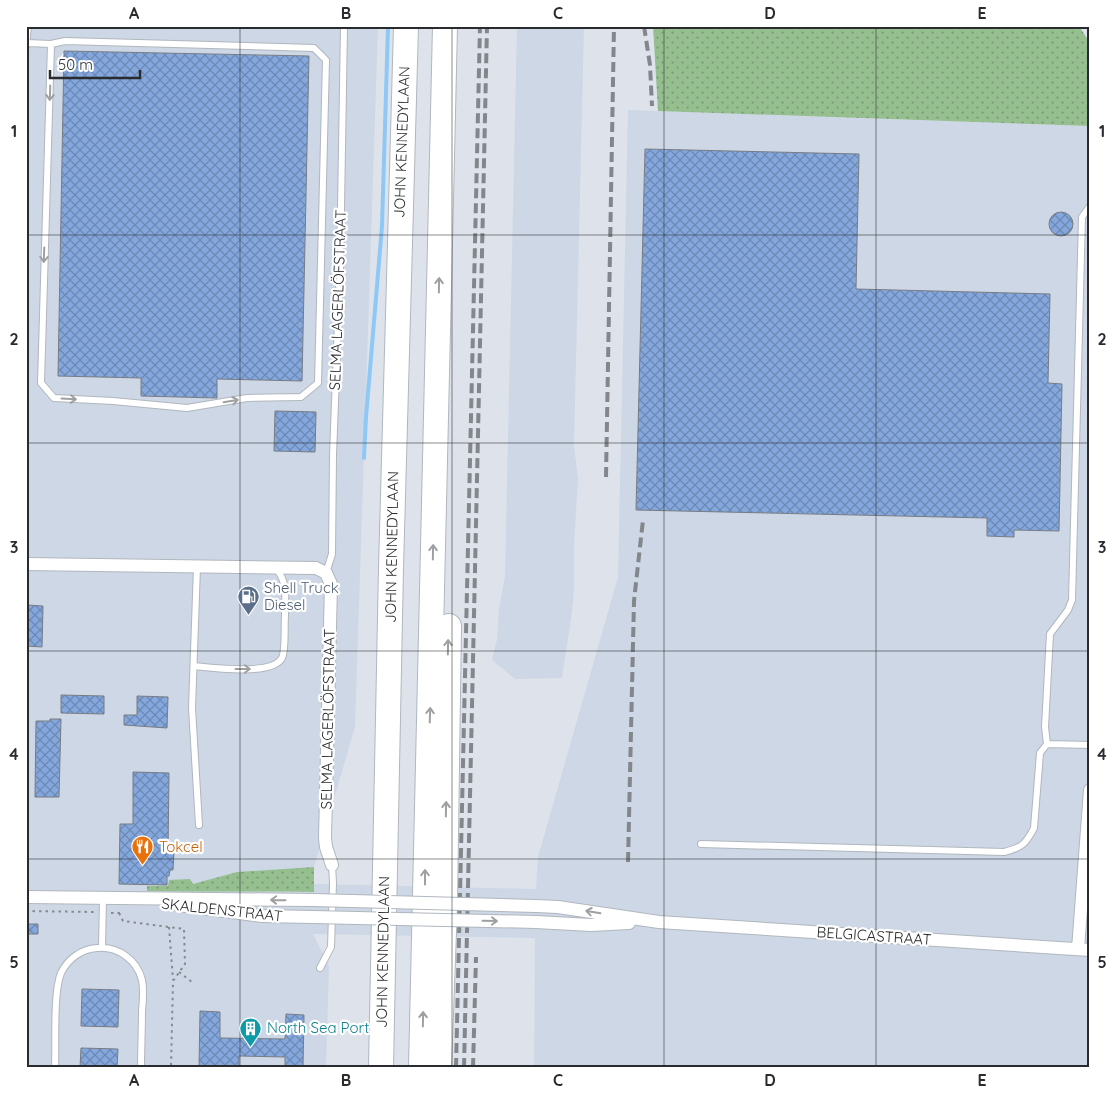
<svg xmlns="http://www.w3.org/2000/svg" width="1116" height="1094" font-family="Quicksand,sans-serif">
	<defs>
		<pattern id="grass-dots" width="8" height="8" patternUnits="userSpaceOnUse" patternTransform="scale(1.25)"><rect width="8" height="8" fill="#96bf90"/><path d="M2 2h.1M6 6h.1" fill="none" stroke="#7a9b76" stroke-width="1.8" stroke-linecap="round"/></pattern>
		<pattern id="building-cross-hatch" width="8" height="8" patternUnits="userSpaceOnUse" patternTransform="scale(1.25)"><rect width="8" height="8" fill="#84a8de"/><path d="M0 0l8 8M0 8l8-8" fill="none" stroke="#6c89b4"/></pattern>
	</defs>
	<rect width="100%" height="100%" fill="#dee3eb"/>
	<path fill="#cdd7e5" d="M 26,26 L 378,26 L 355,727 L 314,867 L 314,884 L 536,889 L 538,857 L 618,577 L 628,110 L 1090,126 L 1090,1068 L 534,1068 L 535,938 L 313,934 L 329,966 L 326,1068 L 26,1068 Z
		M 517,26 L 584,26 L 574,445 L 578,479 L 574,546 L 574,590 L 571,619 L 562,678 L 515,679 L 492,660 L 497,639 L 499,609 L 505,576 Z"/>
	<path fill="url(#grass-dots)" d="M 653,26 L 1079,26 L 1090,43 L 1090,126 L 658,111 Z
		M 314,867 L 314,892 C 258,891 202,892 147,891 L 147,886 L 168,886 L 169,880 L 190,879 L 193,884 L 237,872 Z"/>
	<g fill="none" stroke-linecap="round" stroke-linejoin="round">
		<path stroke="#8ec8f6" stroke-width="4" d="M 364,458 L 366,417 L 382,226 L 388,26"/>
	</g>
	<path fill="url(#building-cross-hatch)" stroke="#777c83" d="M 64,51 L 309,56 L 302,381 L 217,379 L 217,398 L 141,396 L 141,378 L 58,376 Z
		M 645,149 L 859,154 L 856,289 L 1050,294 L 1048,383 L 1062,384 L 1059,531 L 1014,530 L 1014,537 L 987,536 L 987,518 L 636,510 Z
		M1049 224a12 12 0 1 1 24 0a12 12 0 1 1-24 0Z
		M 275,411 L 316,412 L 315,452 L 274,451 Z
		M 27,605 L 43,606 L 42,647 L 26,646 Z
		M 61,695 L 104,696 L 104,714 L 61,713 Z
		M 137,696 L 168,697 L 167,728 L 124,725 L 124,715 L 137,715 Z
		M 50,719 L 61,719 L 59,797 L 35,797 L 36,721 L 50,721 Z
		M 133,772 L 169,773 L 168,852 L 174,852 L 173,870 L 170,870 L 169,876 L 167,876 L 167,885 L 119,884 L 120,824 L 133,824 Z
		M 26,924 L 38,924 L 38,934 L 26,934 Z
		M 82,989 L 119,990 L 118,1027 L 81,1026 Z
		M 200,1011 L 220,1012 L 220,1038 L 285,1039 L 286,1014 L 304,1015 L 303,1068 L 285,1068 L 285,1057 L 239,1056 L 239,1068 L 199,1068 Z
		M 81,1048 L 118,1049 L 117,1068 L 80,1068 Z"/>
	<g fill="none" stroke-linecap="round" stroke-linejoin="round">
		<defs>
			<path id="lane" d="M 27,43 L 51,44 L 65,41 L 314,48 L 326,60 L 318,383 L 301,397 L 247,398 L 187,408 L 113,401 L 54,398 L 41,383 L 51,44
				M 26,46 L 28,26
				M 197,567 L 192,708 L 199,825
				M 326,573 L 332,554 L 333,455 L 340,269 L 344,26
				M 194,666 C 213,668 272,676 282,658 C 286,649 284,627 285,616 C 285,600 288,581 276,569
				M 1047,744 L 1045,727 L 1050,634 L 1068,610 L 1072,600 L 1082,217 L 1090,206
				M 701,844 L 1004,852 C 1021,848 1026,844 1034,828 L 1040,753 L 1047,744 L 1090,745
				M 102,947 L 103,898
				M 320,968 L 331,947 L 333,883 L 332,865
				M 55,1068 C 56,1045 53,992 61,973 C 68,959 81,949 97,948 C 118,946 137,960 142,980 C 144,990 143,1001 142,1011 C 142,1030 141,1049 141,1068"/>
			<path id="street" d="M 26,564 L 316,568 L 326,573 L 331,584 L 325,838 L 326,847 L 332,865
				M 26,897 L 314,900
				M 178,905 L 262,916 L 313,917
				M 536,906 L 558,907 L 659,922 L 1090,950
				M 536,922 L 591,925 L 629,923
				M 1078,949 L 1090,790"/>
			<path id="highway" d="M 381,1068 L 391,568 L 406,26
				M 421,1068 L 445,26
				M 439,1068 L 445,904 L 449,626"/>
		</defs>
		<use href="#lane" stroke="#b1b7be" stroke-width="8"/>
		<use href="#street" stroke="#b1b7be" stroke-width="14"/>
		<use href="#highway" stroke="#b1b7be" stroke-width="26"/>
		<path stroke="#878a90" stroke-width="2" stroke-dasharray="2.5 4" stroke-linecap="butt" d="M 26,911 L 94,912
			M 111,913 L 119,913 L 123,911
			M 119,913 L 123,921 L 184,929 L 185,964 L 173,981 L 171,1068
			M 169,927 L 173,980
			M 179,972 L 192,982"/>
		<use href="#lane" stroke="#fff" stroke-width="6"/>
		<use href="#street" stroke="#fff" stroke-width="12"/>
		<use href="#highway" stroke="#fff" stroke-width="24"/>
		<path stroke="#83868b" stroke-width="4" stroke-dasharray="10 5" stroke-linecap="butt" d="M 644,26 L 650,65 L 652,106
			M 606,477 L 614,26
			M 628,862 L 634,601 L 643,520
			M 456,1068 L 480,26
			M 464,1068 L 487,26
			M 473,1068 L 476,957"/>
		<defs>
			<path id="street-bridge" d="M 314,900 L 536,906
				M 313,917 L 536,922"/>
		</defs>
		<use href="#street-bridge" stroke="#b1b7be" stroke-width="14" stroke-linecap="butt"/>
		<use href="#street-bridge" stroke="#fff" stroke-width="12"/>
	</g>
	<defs><path id="oneway-shaft" d="M-6 0H5M1.5-3L5.5 0L1.5 3" fill="none" stroke-width="1.6" stroke-linecap="round" stroke-linejoin="round" transform="scale(1.25)"/></defs>
	<g stroke="#9fa0a1">
		<use href="#oneway-shaft" transform="translate(50 93) rotate(92)"/>
		<use href="#oneway-shaft" transform="translate(44 255) rotate(92)"/>
		<use href="#oneway-shaft" transform="translate(439 285) rotate(-89)"/>
		<use href="#oneway-shaft" transform="translate(69 399) rotate(3)"/>
		<use href="#oneway-shaft" transform="translate(231 401) rotate(-9)"/>
		<use href="#oneway-shaft" transform="translate(433 552) rotate(-89)"/>
		<use href="#oneway-shaft" transform="translate(448 647) rotate(-89)"/>
		<use href="#oneway-shaft" transform="translate(243 669)"/>
		<use href="#oneway-shaft" transform="translate(430 715) rotate(-88)"/>
		<use href="#oneway-shaft" transform="translate(446 809) rotate(-89)"/>
		<use href="#oneway-shaft" transform="translate(425 877) rotate(-90)"/>
		<use href="#oneway-shaft" transform="translate(278 900) rotate(-179)"/>
		<use href="#oneway-shaft" transform="translate(593 912) rotate(-171)"/>
		<use href="#oneway-shaft" transform="translate(490 921) rotate(1)"/>
		<use href="#oneway-shaft" transform="translate(423 1019) rotate(-89)"/>
	</g>
	<path fill="none" stroke="#292b2e" stroke-width="1" stroke-opacity="0.55" d="M 240,26 L 240,1068M 452,26 L 452,1068M 664,26 L 664,1068M 876,26 L 876,1068M 26,235 L 1090,235M 26,443 L 1090,443M 26,651 L 1090,651M 26,859 L 1090,859"/>
	<defs>
		<symbol id="fuel-pin" viewBox="-11 -11 22 30"><path d="M0 17L-7.5 6A9.5 9.5 0 1 1 7.5 6Z" fill="#5c6f8a" stroke="#fff"/><path d="M-5.5-6h7V0h2V4h1.3V-2.5L3-4.5l.8-.8L6-3V5H2.5V1h-1V6h-7ZM-4.2-4.7v3.2H.2V-4.7Z" fill="#fff"/></symbol>
		<symbol id="restaurant-pin" viewBox="-11 -11 22 30"><path d="M0 17L-7.5 6A9.5 9.5 0 1 1 7.5 6Z" fill="#e8710a" stroke="#fff"/><path d="M-5-6h1v4h1v-4h1v4h1v-4h1v5L-1.5 .5V6h-2V.5L-5-1ZM5-6V6H3V1.5H1.5Q1.5-4 5-6Z" fill="#fff"/></symbol>
		<symbol id="building-pin" viewBox="-11 -11 22 30"><path d="M0 17L-7.5 6A9.5 9.5 0 1 1 7.5 6Z" fill="#0f9aa8" stroke="#fff"/><path d="M-4-6H4V6H1V3H-1V6H-4ZM-2.5-4.3h1.7v1.8h-1.7ZM.8-4.3h1.7v1.8H.8ZM-2.5-1h1.7V.8h-1.7ZM.8-1h1.7V.8H.8Z" fill="#fff"/></symbol>
	</defs>
	<g fill-rule="evenodd">
		<use href="#fuel-pin" x="236" y="584" width="25" height="34"/>
		<use href="#restaurant-pin" x="130" y="834" width="25" height="34"/>
		<use href="#building-pin" x="238" y="1016" width="25" height="34"/>
	</g>
	<g text-anchor="middle" stroke-width="4.5" stroke-linejoin="round" paint-order="stroke">
		<g font-size="15" fill="#292b2e" stroke="#fff">
			<text transform="translate(402 142) rotate(-88)" y="5">JOHN KENNEDYLAAN</text>
			<text transform="translate(338 300) rotate(-88)" y="5">SELMA LAGERLÖFSTRAAT</text>
			<text transform="translate(392 547) rotate(-89)" y="5">JOHN KENNEDYLAAN</text>
			<text transform="translate(328 719) rotate(-89)" y="5">SELMA LAGERLÖFSTRAAT</text>
			<text transform="translate(222 910) rotate(6)" y="5">SKALDENSTRAAT</text>
			<text transform="translate(874 936) rotate(4)" y="5">BELGICASTRAAT</text>
			<text transform="translate(383 952) rotate(-89)" y="5">JOHN KENNEDYLAAN</text>
		</g>
		<g font-size="15" fill="#4e5e75" stroke="#fff" text-anchor="start">
			<text x="264" y="593">Shell Truck<tspan x="264" dy="17">Diesel</tspan></text>
		</g>
		<g font-size="15" fill="#c56008" stroke="#fff" text-anchor="start">
			<text x="159" y="852">Tokcel</text>
		</g>
		<g font-size="15" fill="#0d838f" stroke="#fff" text-anchor="start">
			<text x="267" y="1033">North Sea Port</text>
		</g>
	</g>
	<rect width="1116" height="1094" fill="none" stroke="#ffffff" stroke-width="55"/>
	<path d="M50 70v8h90v-8" fill="none" stroke="#292b2e" stroke-width="2.5"/>
	<text x="58" y="70" font-size="15" fill="#292b2e" stroke="#ffffff" stroke-width="4" paint-order="stroke">50 m</text>
	<rect x="28" y="28" width="1060" height="1038" fill="none" stroke="#292b2e" stroke-width="2"/>
	<g font-size="16" text-anchor="middle" font-weight="bold" fill="#292b2e">
		<text x="134" y="19">A</text>
		<text x="346" y="19">B</text>
		<text x="558" y="19">C</text>
		<text x="770" y="19">D</text>
		<text x="982" y="19">E</text>
		<text x="14" y="137">1</text>
		<text x="1102" y="137">1</text>
		<text x="14" y="345">2</text>
		<text x="1102" y="345">2</text>
		<text x="14" y="553">3</text>
		<text x="1102" y="553">3</text>
		<text x="14" y="760">4</text>
		<text x="1102" y="760">4</text>
		<text x="14" y="968">5</text>
		<text x="1102" y="968">5</text>
		<text x="134" y="1086">A</text>
		<text x="346" y="1086">B</text>
		<text x="558" y="1086">C</text>
		<text x="770" y="1086">D</text>
		<text x="982" y="1086">E</text>
	</g>
</svg>
